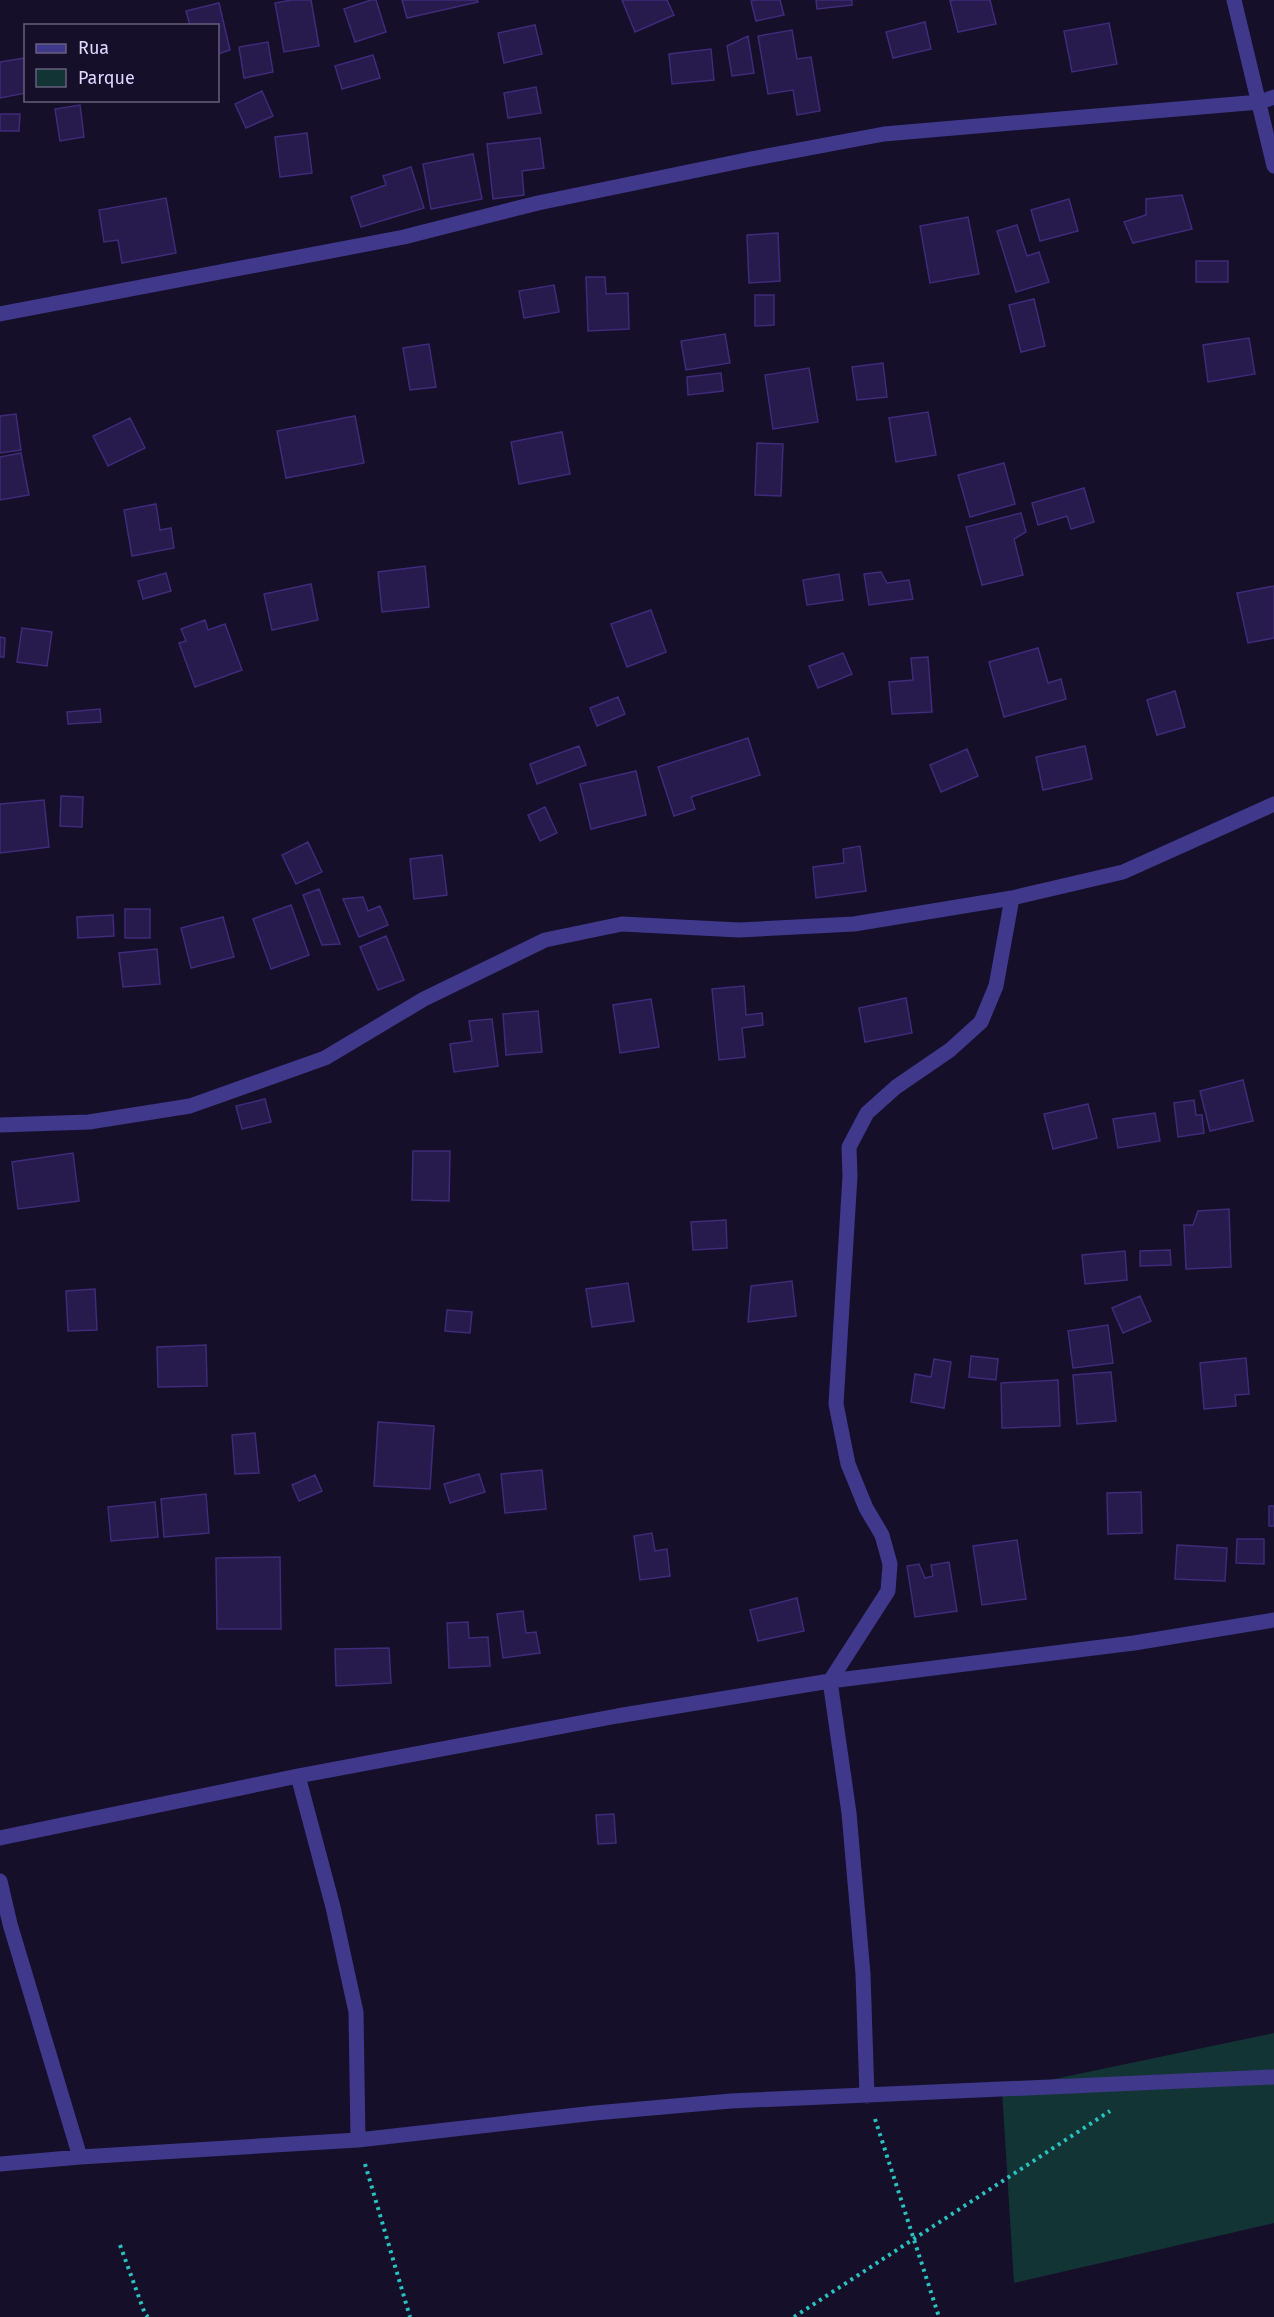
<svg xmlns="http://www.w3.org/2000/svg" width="1274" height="2317" font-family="'Fira Sans',sans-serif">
	<rect width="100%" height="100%" fill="#150f2a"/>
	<path fill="#123434" d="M 1274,2033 L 1274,2223 L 1014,2283 L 1002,2090 Z"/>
	<path fill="#271a4c" stroke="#3e2b79" stroke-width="1.5" d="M 292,0 L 311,0 L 319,46 L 284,52 L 275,3 Z
		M 371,0 L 376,0 L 386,32 L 355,42 L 344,9 Z
		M 402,0 L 477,0 L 478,2 L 407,18 Z
		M 622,0 L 667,0 L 674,15 L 635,32 Z
		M 756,0 L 780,0 L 784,15 L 756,21 L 751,1 Z
		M 816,0 L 852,0 L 852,5 L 817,9 Z
		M 954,0 L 990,0 L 996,24 L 958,32 L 950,1 Z
		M 219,3 L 230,50 L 218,54 L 218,26 L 190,26 L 186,11 Z
		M 925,22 L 931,49 L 893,58 L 886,32 Z
		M 1109,23 L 1117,64 L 1072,72 L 1064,31 Z
		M 535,25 L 542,54 L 504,63 L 498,33 Z
		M 792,30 L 797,59 L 811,57 L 820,111 L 797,115 L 793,90 L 768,94 L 758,36 Z
		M 748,36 L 754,73 L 732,76 L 727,46 Z
		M 268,42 L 273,72 L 244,78 L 239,47 Z
		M 711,49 L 714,80 L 672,84 L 669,54 Z
		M 373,55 L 380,78 L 342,89 L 335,66 Z
		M 25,58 L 26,93 L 0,98 L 0,62 Z
		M 536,87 L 541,113 L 508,118 L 504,93 Z
		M 262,91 L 273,116 L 246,128 L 235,104 Z
		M 80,105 L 84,137 L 60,141 L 55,109 Z
		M 0,114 L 20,114 L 19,131 L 0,131 Z
		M 307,133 L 312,173 L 280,177 L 275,137 Z
		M 540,138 L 544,168 L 522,171 L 524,195 L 493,199 L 487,144 Z
		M 473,154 L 482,199 L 431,209 L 423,164 Z
		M 411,167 L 424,208 L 361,227 L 351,197 L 386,185 L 383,176 Z
		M 1182,195 L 1192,229 L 1133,243 L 1124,222 L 1146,215 L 1146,199 Z
		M 166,198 L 176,253 L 122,263 L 118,240 L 104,242 L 99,210 Z
		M 1069,199 L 1078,231 L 1040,241 L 1031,210 Z
		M 968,217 L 979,274 L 930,283 L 920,226 Z
		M 1017,225 L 1027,256 L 1039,252 L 1049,282 L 1016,292 L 997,231 Z
		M 778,233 L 780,281 L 749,283 L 747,235 Z
		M 1196,261 L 1228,261 L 1228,282 L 1196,282 Z
		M 586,277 L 605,277 L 606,294 L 628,293 L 629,329 L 588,331 Z
		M 554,285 L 559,312 L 524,318 L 519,291 Z
		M 755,295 L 774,295 L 774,325 L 755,326 Z
		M 1034,299 L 1045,346 L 1021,352 L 1009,305 Z
		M 725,334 L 730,363 L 686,370 L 681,341 Z
		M 1249,338 L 1255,374 L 1208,382 L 1203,345 Z
		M 429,344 L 436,387 L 410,390 L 403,348 Z
		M 883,363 L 887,397 L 857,400 L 852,367 Z
		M 809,368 L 818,422 L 773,429 L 765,375 Z
		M 721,373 L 723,391 L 688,395 L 687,377 Z
		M 928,412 L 936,455 L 896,462 L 889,418 Z
		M 16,414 L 21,450 L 0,453 L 0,416 Z
		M 355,416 L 364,463 L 286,478 L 277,431 Z
		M 130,418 L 145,448 L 108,466 L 93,436 Z
		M 562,432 L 570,474 L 519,484 L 511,442 Z
		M 757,443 L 783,444 L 781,496 L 755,495 Z
		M 21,453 L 29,495 L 0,500 L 0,457 Z
		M 1004,463 L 1015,504 L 970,517 L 958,475 Z
		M 1084,488 L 1094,522 L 1071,529 L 1067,516 L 1038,525 L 1032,503 Z
		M 156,504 L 160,530 L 171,528 L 174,548 L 132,556 L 124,510 Z
		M 1021,513 L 1026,532 L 1014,539 L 1023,575 L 982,585 L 966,527 Z
		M 425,566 L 429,607 L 382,612 L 378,572 Z
		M 881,572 L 887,583 L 909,580 L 913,599 L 869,605 L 864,574 Z
		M 166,573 L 171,591 L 143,599 L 138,581 Z
		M 839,574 L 843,600 L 807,605 L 803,580 Z
		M 311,584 L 318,620 L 272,630 L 264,594 Z
		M 1274,586 L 1274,638 L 1248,643 L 1237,593 Z
		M 651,610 L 666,652 L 627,667 L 611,624 Z
		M 205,620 L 208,630 L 225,624 L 242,670 L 195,687 L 179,643 L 186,641 L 181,629 Z
		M 22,628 L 52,632 L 47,666 L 17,662 Z
		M 0,637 L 5,638 L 4,657 L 0,657 Z
		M 1038,648 L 1048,683 L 1061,679 L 1066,699 L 1004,717 L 989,662 Z
		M 843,653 L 852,674 L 818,688 L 809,666 Z
		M 928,657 L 932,712 L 892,714 L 889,682 L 913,680 L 911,658 Z
		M 1175,691 L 1185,727 L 1157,735 L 1147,700 Z
		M 618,697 L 625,714 L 597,726 L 590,708 Z
		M 100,709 L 101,722 L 68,724 L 67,712 Z
		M 748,738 L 760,775 L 691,797 L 695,809 L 674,816 L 658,767 Z
		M 579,746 L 586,765 L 537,784 L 530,764 Z
		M 1085,746 L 1092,779 L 1043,790 L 1036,757 Z
		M 967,749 L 978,776 L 941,792 L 930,765 Z
		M 636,771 L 646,815 L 591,829 L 580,784 Z
		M 61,796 L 83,797 L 82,827 L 60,826 Z
		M 44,800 L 49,847 L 0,853 L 0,804 Z
		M 545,807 L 557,833 L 540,841 L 528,815 Z
		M 308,842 L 322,872 L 296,884 L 282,855 Z
		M 860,846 L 866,891 L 816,898 L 813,867 L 844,863 L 843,849 Z
		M 442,855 L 447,895 L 414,899 L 410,859 Z
		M 319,889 L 340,944 L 322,945 L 303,895 Z
		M 363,897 L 368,911 L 380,906 L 388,925 L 359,937 L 343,899 Z
		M 291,905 L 309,955 L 271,969 L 253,919 Z
		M 125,909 L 150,909 L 150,938 L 125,938 Z
		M 113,915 L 114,936 L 78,938 L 77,917 Z
		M 223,917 L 234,957 L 191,968 L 181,928 Z
		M 386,936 L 404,980 L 378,990 L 360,947 Z
		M 157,949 L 160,984 L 123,987 L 119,953 Z
		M 744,986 L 746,1015 L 762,1013 L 763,1025 L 742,1028 L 745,1057 L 719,1060 L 712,989 Z
		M 906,998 L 912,1033 L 865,1042 L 859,1008 Z
		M 651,999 L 659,1047 L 620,1053 L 613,1005 Z
		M 538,1011 L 542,1052 L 506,1055 L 503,1014 Z
		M 492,1019 L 498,1066 L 454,1072 L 450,1044 L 472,1041 L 469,1021 Z
		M 1243,1080 L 1253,1121 L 1210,1131 L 1200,1091 Z
		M 265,1099 L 271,1122 L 242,1129 L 236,1106 Z
		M 1194,1100 L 1196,1115 L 1202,1115 L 1204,1133 L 1178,1137 L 1174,1103 Z
		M 1088,1104 L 1097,1138 L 1053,1149 L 1044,1114 Z
		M 1155,1113 L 1160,1141 L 1118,1148 L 1113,1119 Z
		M 413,1151 L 450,1151 L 449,1201 L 412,1200 Z
		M 73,1153 L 79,1201 L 18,1209 L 12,1162 Z
		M 1229,1209 L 1231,1267 L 1186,1269 L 1184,1225 L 1193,1225 L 1198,1211 Z
		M 726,1220 L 727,1248 L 693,1250 L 691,1222 Z
		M 1170,1250 L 1171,1265 L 1140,1266 L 1140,1251 Z
		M 1125,1251 L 1127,1280 L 1085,1284 L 1082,1255 Z
		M 792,1281 L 796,1316 L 748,1322 L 751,1286 Z
		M 628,1283 L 634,1321 L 592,1327 L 586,1289 Z
		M 95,1289 L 97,1330 L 68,1331 L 66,1291 Z
		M 1140,1296 L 1151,1321 L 1123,1333 L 1112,1308 Z
		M 447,1310 L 472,1312 L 470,1333 L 445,1331 Z
		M 1108,1325 L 1113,1363 L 1073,1368 L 1068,1331 Z
		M 206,1345 L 207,1386 L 158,1387 L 157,1347 Z
		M 971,1356 L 998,1359 L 996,1380 L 969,1377 Z
		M 1246,1358 L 1249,1394 L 1235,1395 L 1236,1406 L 1204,1409 L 1200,1363 Z
		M 934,1359 L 951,1362 L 944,1408 L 911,1402 L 915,1374 L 931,1377 Z
		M 1111,1372 L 1116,1421 L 1077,1424 L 1073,1375 Z
		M 1058,1380 L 1060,1426 L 1002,1428 L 1001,1383 Z
		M 378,1422 L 434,1426 L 430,1489 L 374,1486 Z
		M 255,1433 L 259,1473 L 235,1474 L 232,1435 Z
		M 542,1470 L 546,1509 L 505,1513 L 501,1474 Z
		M 479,1474 L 485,1492 L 450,1503 L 444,1484 Z
		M 315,1475 L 322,1491 L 299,1501 L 292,1485 Z
		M 1141,1492 L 1142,1533 L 1108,1534 L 1107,1493 Z
		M 206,1494 L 209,1533 L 164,1537 L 161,1499 Z
		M 155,1502 L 158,1537 L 111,1541 L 108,1507 Z
		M 1269,1506 L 1274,1506 L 1274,1526 L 1269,1526 Z
		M 652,1533 L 655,1551 L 667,1549 L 670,1576 L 640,1580 L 634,1536 Z
		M 1237,1539 L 1264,1539 L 1264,1564 L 1236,1563 Z
		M 1017,1540 L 1026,1599 L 982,1605 L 973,1546 Z
		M 1177,1545 L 1227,1548 L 1225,1581 L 1175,1579 Z
		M 280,1557 L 281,1629 L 217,1629 L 216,1558 Z
		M 949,1562 L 957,1611 L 915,1617 L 907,1566 L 919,1564 L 925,1578 L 933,1576 L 931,1565 Z
		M 797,1598 L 804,1631 L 758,1641 L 750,1610 Z
		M 523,1611 L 526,1633 L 536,1632 L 540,1653 L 503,1658 L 497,1614 Z
		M 468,1622 L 469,1638 L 488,1637 L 490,1666 L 449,1668 L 447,1623 Z
		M 389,1648 L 391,1683 L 336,1686 L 335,1649 Z
		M 614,1814 L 616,1843 L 598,1844 L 596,1815 Z"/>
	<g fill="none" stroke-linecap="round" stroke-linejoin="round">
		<path stroke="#2ac1bf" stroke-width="4" stroke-dasharray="3 4.5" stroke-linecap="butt" d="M 875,2119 L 939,2317
			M 365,2164 L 410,2317
			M 120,2245 L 145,2314 L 148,2317
			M 794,2317 L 1110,2111"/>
		<path stroke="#3f388b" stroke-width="15" d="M 1234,0 L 1274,166
			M 0,314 L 404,237 L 538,203 L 751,159 L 884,134 L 1260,102 L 1274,97
			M 0,1125 L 89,1122 L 190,1106 L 325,1058 L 424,999 L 545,940 L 622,924 L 739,930 L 854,924 L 1012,898 L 1123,872 L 1274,804
			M 298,1776 L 333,1907 L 356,2012 L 358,2140
			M 0,1838 L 298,1776 L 617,1716 L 830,1681 L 1134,1643 L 1274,1620
			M 0,1881 L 10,1924 L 80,2157
			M 867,2096 L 863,1974 L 849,1813 L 830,1681 L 888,1591 L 890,1564 L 882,1535 L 866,1508 L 848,1464 L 836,1404 L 850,1176 L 849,1147 L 867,1113 L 896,1087 L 950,1050 L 981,1022 L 996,986 L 1012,898
			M 0,2164 L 80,2157 L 358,2140 L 595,2113 L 731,2101 L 1274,2077"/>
	</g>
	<rect x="24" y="24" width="195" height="78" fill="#150f2a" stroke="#665f7f" stroke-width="1.5"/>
	<rect x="36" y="44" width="30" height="9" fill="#3f388b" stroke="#665f7f" stroke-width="1.5"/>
	<text x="78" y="54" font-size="18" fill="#dfd8ff">Rua</text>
	<rect x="36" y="69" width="30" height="18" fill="#123434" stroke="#665f7f" stroke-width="1.5"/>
	<text x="78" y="84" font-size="18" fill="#dfd8ff">Parque</text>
</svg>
